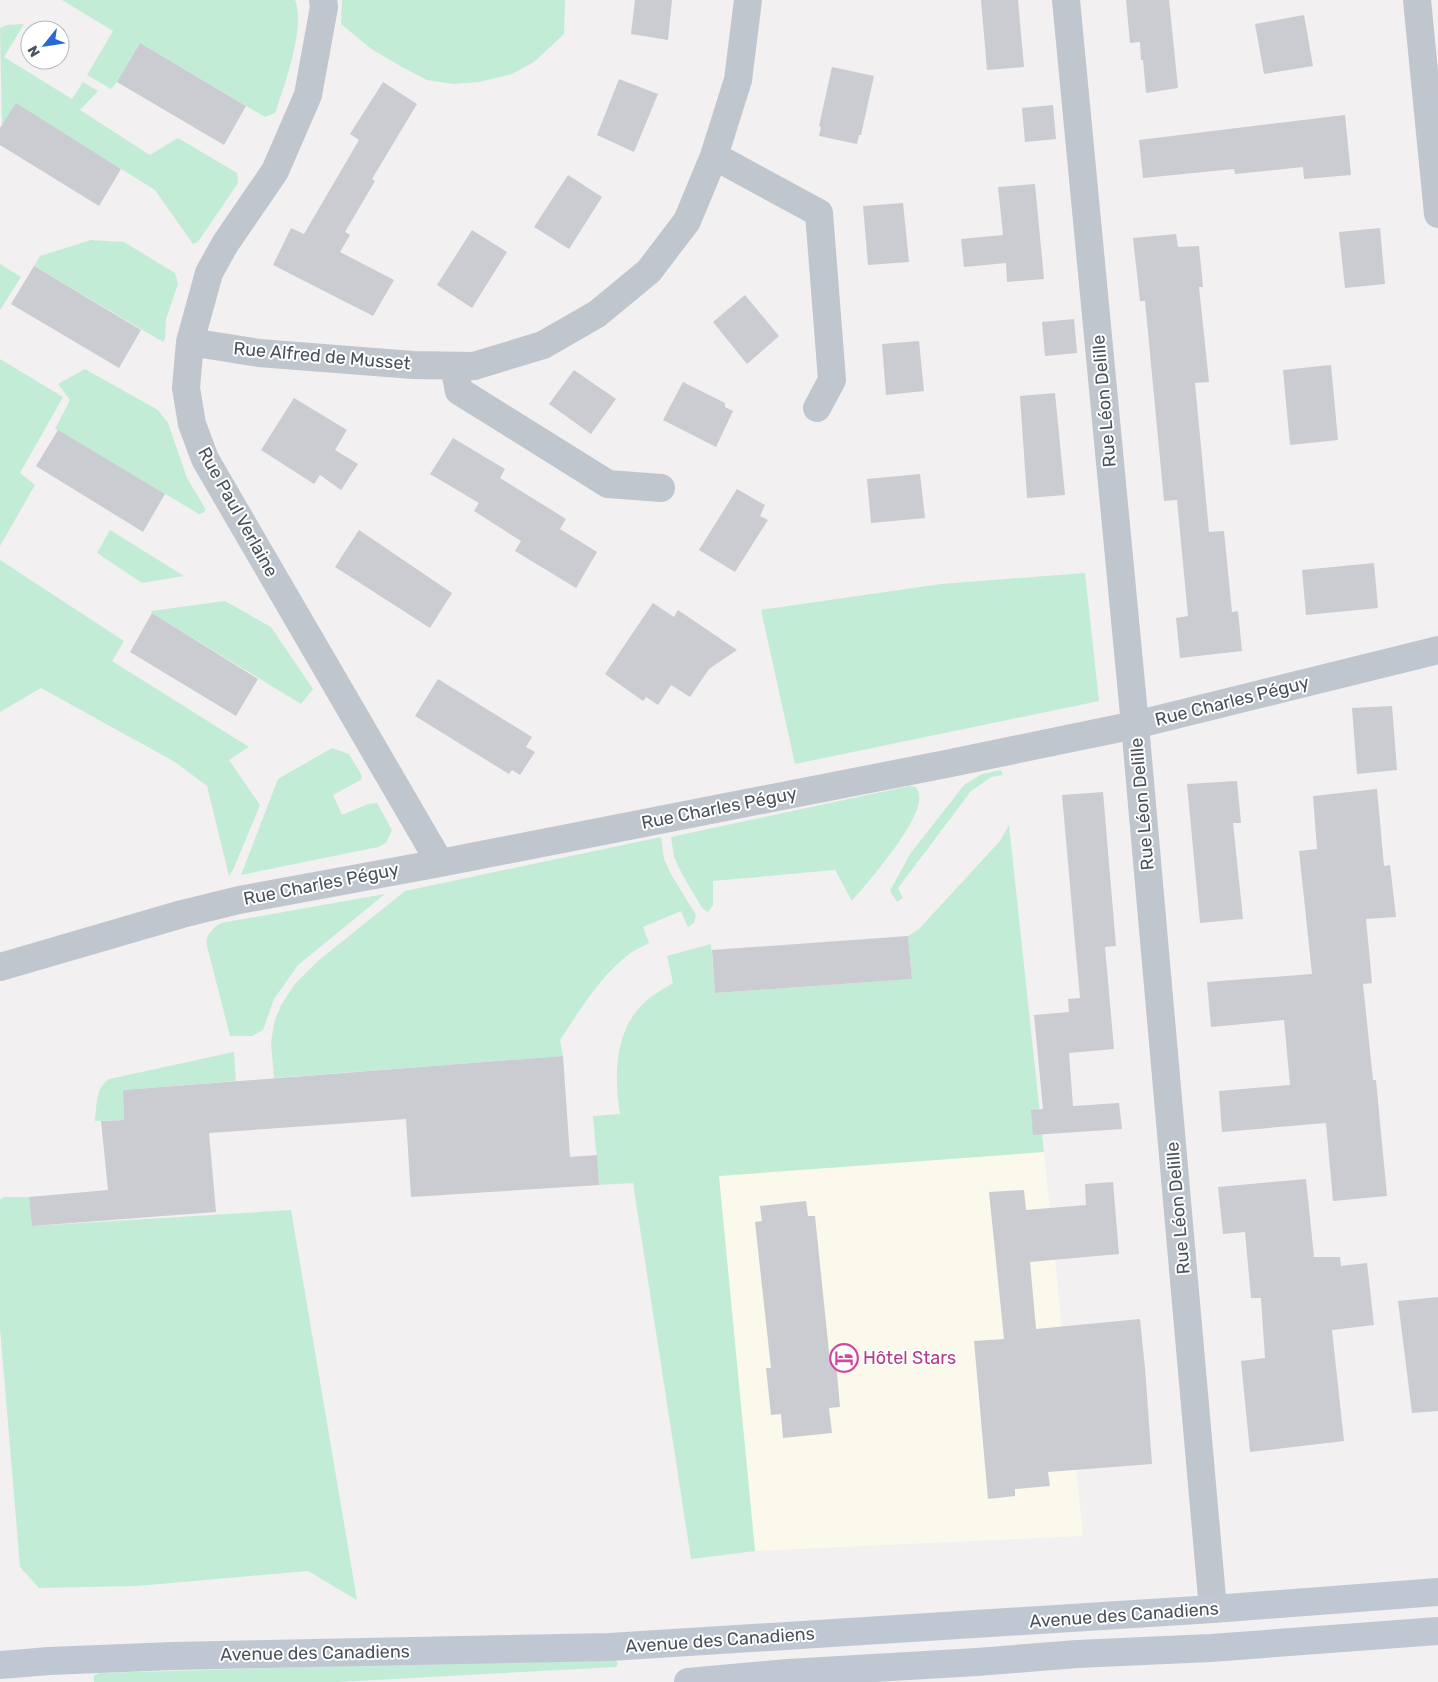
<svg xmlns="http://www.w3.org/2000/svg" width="1438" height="1682" font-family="Rubik,sans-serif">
	<rect width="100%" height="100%" fill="#f2f0f0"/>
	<path fill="#fbf8ec" d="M 1044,1152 L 1083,1536 L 755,1551 L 719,1176 Z"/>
	<path fill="#c3ecd6" d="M 62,0 L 295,0 C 306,26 284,87 275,113 L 265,117 L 140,43 L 117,82 L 111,89 L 87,75 L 113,31 Z
		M 342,0 L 565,0 L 564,34 L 534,62 L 512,74 L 479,82 L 453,84 L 427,80 L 402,67 L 370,48 L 341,24 Z
		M 24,24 L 4,57 L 72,99 L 83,82 L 98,91 L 80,110 L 150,155 L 178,138 L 237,173 L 238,183 L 198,242 L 193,244 L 155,190 L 16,104 L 2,126 L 0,28 L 7,25 Z
		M 91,240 L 124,242 L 175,273 L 178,284 L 166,319 L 165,339 L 163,342 L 34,266 L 40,256 Z
		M 0,264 L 21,277 L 0,310 Z
		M 0,359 L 63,397 L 20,473 L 35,485 L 0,546 Z
		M 85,369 L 158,410 L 168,423 L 187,478 L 206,510 L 203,513 L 199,514 L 55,429 L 70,400 L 58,384 Z
		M 110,530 L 184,576 L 142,583 L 97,553 Z
		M 0,560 L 124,641 L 112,661 L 249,747 L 229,760 L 260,805 L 233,870 L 229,876 L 207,786 L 175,762 L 41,688 L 0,712 Z
		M 1085,573 L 1099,701 L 795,764 L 761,610 L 941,584 Z
		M 225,601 L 271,627 L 313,689 L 301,704 L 152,613 L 151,611 Z
		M 332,748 L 349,754 L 362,776 L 361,780 L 333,795 L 342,815 L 368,804 L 377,803 L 392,830 L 386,843 L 378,847 L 241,875 L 278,779 Z
		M 1001,770 L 1003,775 L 991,777 L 971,791 L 898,888 L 903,898 L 897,902 L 890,891 L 910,854 L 964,785 L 982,774 Z
		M 909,786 L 916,787 C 917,790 919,792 919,794 C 924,819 868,882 852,901 L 835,870 L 713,881 L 713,905 L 708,912 L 702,908 L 682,874 L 674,857 L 671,837 Z
		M 1009,825 L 1044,1152 L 719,1176 L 755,1551 L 691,1559 L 633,1183 L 599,1185 L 593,1116 L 620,1114 C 614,1076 614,1031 644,1003 C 652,995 664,989 673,983 L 667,956 L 711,944 L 715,993 L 912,979 L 908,936 L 919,929 L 1000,841 Z
		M 661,837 L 664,859 L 672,876 L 696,915 L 694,923 L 688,927 L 681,911 L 643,927 L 649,943 C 643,946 637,949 632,952 C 601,974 581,1009 560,1040 L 563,1056 L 274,1078 L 271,1043 L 274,1023 L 281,1005 L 295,984 L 318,961 L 405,891 Z
		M 385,894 L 298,965 L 274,999 L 263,1030 L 252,1036 L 230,1036 L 207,946 C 205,935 212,929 221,923 Z
		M 234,1052 L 236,1081 L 123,1090 L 124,1120 L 95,1121 C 97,1104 95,1089 109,1079 Z
		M 4,1197 L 29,1197 L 32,1226 L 291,1210 L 357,1600 L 308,1571 L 137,1586 L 39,1588 L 20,1567 L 0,1328 L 0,1200 Z
		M 615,1658 L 618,1664 L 616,1667 L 337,1682 L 94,1682 L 94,1675 L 100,1673 Z"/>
	<path fill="#caccd2" d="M 635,0 L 672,0 L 668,40 L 631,34 Z
		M 981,0 L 1018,0 L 1024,67 L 987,70 Z
		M 1126,0 L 1169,0 L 1178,88 L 1146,93 L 1143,60 L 1141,60 L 1140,42 L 1130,43 Z
		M 1304,15 L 1313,66 L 1264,74 L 1255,24 Z
		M 140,43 L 246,106 L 224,145 L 117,82 Z
		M 832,67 L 874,76 L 861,135 L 859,135 L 857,144 L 819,136 L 821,127 L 819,126 Z
		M 619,79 L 658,94 L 634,152 L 597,135 Z
		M 383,82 L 417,104 L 372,179 L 375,181 L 345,232 L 350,235 L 340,252 L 394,280 L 373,316 L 273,265 L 291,228 L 304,234 L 359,140 L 350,134 Z
		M 16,103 L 121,169 L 99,206 L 0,145 L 0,128 Z
		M 1053,105 L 1056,139 L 1025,142 L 1022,108 Z
		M 1345,115 L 1351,175 L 1304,179 L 1303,167 L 1235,174 L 1234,169 L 1143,178 L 1139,140 Z
		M 568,175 L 602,197 L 569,249 L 534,227 Z
		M 1035,184 L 1044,279 L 1007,282 L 1006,263 L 964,267 L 961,239 L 1003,235 L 998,187 Z
		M 903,203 L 909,262 L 868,265 L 863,206 Z
		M 1380,228 L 1385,284 L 1345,288 L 1339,232 Z
		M 472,230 L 507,252 L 472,308 L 437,285 Z
		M 1176,234 L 1178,247 L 1199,246 L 1203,287 L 1199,287 L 1209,382 L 1195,383 L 1209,532 L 1224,531 L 1232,612 L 1238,611 L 1242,651 L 1180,658 L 1176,618 L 1188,616 L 1177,500 L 1164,501 L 1145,301 L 1140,301 L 1133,238 Z
		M 34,266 L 141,330 L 119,368 L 11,304 Z
		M 745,295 L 779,336 L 747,364 L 713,322 Z
		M 1074,319 L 1077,353 L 1045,356 L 1042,322 Z
		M 919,341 L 924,391 L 886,395 L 882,344 Z
		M 1331,365 L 1338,440 L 1290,445 L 1283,370 Z
		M 574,370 L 616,399 L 591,434 L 549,404 Z
		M 683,382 L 725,403 L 725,407 L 733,411 L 716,447 L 663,420 Z
		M 1055,393 L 1065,495 L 1027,498 L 1020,396 Z
		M 294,398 L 347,430 L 335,450 L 358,464 L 341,490 L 320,475 L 314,484 L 261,450 Z
		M 58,430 L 165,494 L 143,532 L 36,466 Z
		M 453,438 L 505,469 L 500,478 L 566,519 L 560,529 L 597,552 L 576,588 L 515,551 L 521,541 L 474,511 L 479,503 L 430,474 Z
		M 920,474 L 925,518 L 871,523 L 867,479 Z
		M 737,489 L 765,505 L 760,516 L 768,520 L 735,572 L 699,550 Z
		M 359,530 L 452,593 L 430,628 L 335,567 Z
		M 1374,563 L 1378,608 L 1306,615 L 1302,570 Z
		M 653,603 L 674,617 L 678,610 L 737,650 L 709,669 L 690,697 L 671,685 L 658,705 L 646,697 L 643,701 L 605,674 Z
		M 152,613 L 258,679 L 236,716 L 130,652 Z
		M 438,679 L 532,737 L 526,747 L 535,752 L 520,775 L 512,770 L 509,774 L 415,716 Z
		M 1392,706 L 1397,770 L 1357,774 L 1352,708 Z
		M 1237,781 L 1241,823 L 1233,823 L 1243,919 L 1200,923 L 1187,784 Z
		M 1377,789 L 1384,866 L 1390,865 L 1396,917 L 1366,919 L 1372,983 L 1363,984 L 1373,1080 L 1376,1080 L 1387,1196 L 1333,1201 L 1326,1123 L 1222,1132 L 1219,1091 L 1290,1085 L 1284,1020 L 1211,1027 L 1207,982 L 1312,974 L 1299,851 L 1317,849 L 1313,796 Z
		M 1103,792 L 1116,946 L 1105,947 L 1114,1049 L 1069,1053 L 1073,1106 L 1119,1103 L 1122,1129 L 1033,1135 L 1031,1110 L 1043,1109 L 1034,1015 L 1069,1012 L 1068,999 L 1080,998 L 1062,795 Z
		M 908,936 L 912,979 L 715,993 L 712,950 Z
		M 563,1056 L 570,1157 L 597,1155 L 599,1185 L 411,1197 L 406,1119 L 209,1133 L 216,1212 L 32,1226 L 29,1197 L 108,1190 L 101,1121 L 124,1120 L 123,1090 Z
		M 1306,1179 L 1314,1257 L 1340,1257 L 1341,1266 L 1367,1263 L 1374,1325 L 1332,1330 L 1344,1441 L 1250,1452 L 1241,1361 L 1265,1358 L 1261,1298 L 1251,1298 L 1245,1232 L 1223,1234 L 1218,1187 Z
		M 1113,1182 L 1119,1254 L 1030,1262 L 1036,1329 L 1140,1319 L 1145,1368 L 1152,1464 L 1048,1472 L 1050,1486 L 1015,1489 L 1015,1496 L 988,1499 L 974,1341 L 1004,1339 L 989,1192 L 1024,1190 L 1026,1210 L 1086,1205 L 1085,1184 Z
		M 806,1201 L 808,1216 L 815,1216 L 830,1362 L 836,1361 L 840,1407 L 829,1408 L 832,1433 L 783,1438 L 781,1414 L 771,1415 L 766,1368 L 771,1368 L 755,1222 L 762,1221 L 760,1206 Z
		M 1438,1297 L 1438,1411 L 1412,1413 L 1398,1301 Z"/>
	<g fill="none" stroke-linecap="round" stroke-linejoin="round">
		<path stroke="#bfc6ce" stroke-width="28" d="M 323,0 L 324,7 L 308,95 L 275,171 L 225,244 L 209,273 L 190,342 L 186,388 L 192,424 L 205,459 L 440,863
			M 1066,0 L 1135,725 L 1213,1609
			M 1417,0 L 1438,214
			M 714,156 L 819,213 L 832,380 L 817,408
			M 190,342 L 259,353 L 413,365 L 474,366 L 543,345 L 597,314 L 649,271 L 687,221 L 714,156 L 738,80 L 748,0
			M 454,366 L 459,391 L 608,484 L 661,488
			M 0,967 L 182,914 L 239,900 L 440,863 L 946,764 L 1135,725 L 1438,650"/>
		<path stroke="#bfc7d2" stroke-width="28" d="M 0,1665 L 49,1661 L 173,1656 L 610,1647 L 1213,1609 L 1438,1592
			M 688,1682 L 788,1673 L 977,1662 L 1077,1654 L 1211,1648 L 1438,1631"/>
	</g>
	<defs>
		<symbol id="hotel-ring" viewBox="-11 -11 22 22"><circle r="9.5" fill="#fff" stroke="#d1479c" stroke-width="1.5"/><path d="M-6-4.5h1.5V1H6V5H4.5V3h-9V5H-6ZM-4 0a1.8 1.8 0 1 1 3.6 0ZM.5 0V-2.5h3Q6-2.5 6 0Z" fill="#d1479c"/></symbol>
	</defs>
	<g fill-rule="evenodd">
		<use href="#hotel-ring" x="828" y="1342" width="32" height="32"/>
	</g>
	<g text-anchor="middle" stroke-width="4" stroke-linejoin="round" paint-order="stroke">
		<g font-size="18" fill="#49525c" stroke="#fff">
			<text transform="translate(322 356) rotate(5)" y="6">Rue Alfred de Musset</text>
			<text transform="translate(1104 401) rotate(-95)" y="6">Rue Léon Delille</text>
			<text transform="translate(238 512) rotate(61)" y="6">Rue Paul Verlaine</text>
			<text transform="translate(1232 701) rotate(-14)" y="6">Rue Charles Péguy</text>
			<text transform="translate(1142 804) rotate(-95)" y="6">Rue Léon Delille</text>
			<text transform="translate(719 808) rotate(-11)" y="6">Rue Charles Péguy</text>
			<text transform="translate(321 884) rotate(-11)" y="6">Rue Charles Péguy</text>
			<text transform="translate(1178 1208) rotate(-95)" y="6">Rue Léon Delille</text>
			<text transform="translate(1124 1615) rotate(-4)" y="6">Avenue des Canadiens</text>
			<text transform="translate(720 1640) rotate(-4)" y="6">Avenue des Canadiens</text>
			<text transform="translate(315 1653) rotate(-1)" y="6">Avenue des Canadiens</text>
		</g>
		<g font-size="18" fill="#b23c85" stroke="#fff" text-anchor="start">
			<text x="863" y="1364">Hôtel Stars</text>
		</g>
	</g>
	<g transform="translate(45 45) rotate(240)"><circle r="24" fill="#ffffff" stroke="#b6babe"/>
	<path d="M0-4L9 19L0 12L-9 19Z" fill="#2867d5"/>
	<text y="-8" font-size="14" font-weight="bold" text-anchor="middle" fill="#49525c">N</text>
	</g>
</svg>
